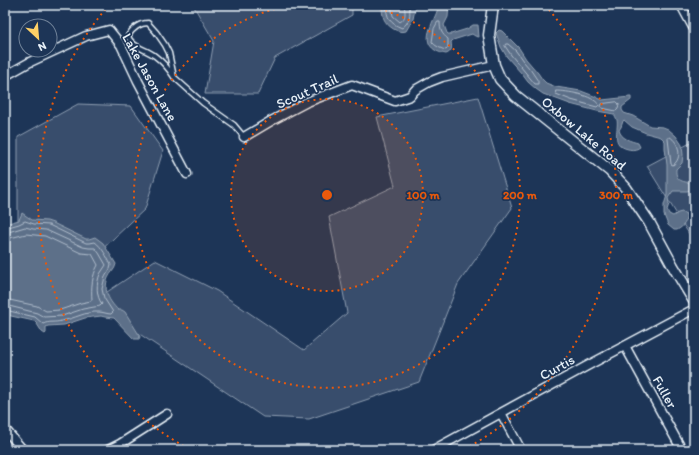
<svg xmlns="http://www.w3.org/2000/svg" width="699" height="455" font-family="Itim,sans-serif">
	<rect width="100%" height="100%" fill="#1d3557"/>
	<filter id="ink" filterUnits="userSpaceOnUse"><feTurbulence type="fractalNoise" baseFrequency=".025" numOctaves="2"/><feDisplacementMap in="SourceGraphic" scale="8" xChannelSelector="R" yChannelSelector="G"/><feConvolveMatrix kernelMatrix="1 2 1 2 8 2 1 2 1" color-interpolation-filters="sRGB"/></filter>
	<g filter="url(#ink)">
		<path fill="#374d6c" stroke="#909fb2" d="M 193,5 L 352,5 L 352,15 L 275,58 L 258,94 L 205,94 L 214,41 Z
			M 478,97 L 512,208 L 458,284 L 419,382 L 309,419 L 263,417 L 92,302 L 155,260 L 217,291 L 304,350 L 347,313 L 329,217 L 395,186 L 377,117 Z
			M 78,104 L 131,106 L 163,151 L 145,209 L 97,254 L 18,232 L 18,137 Z
			M 694,141 L 694,242 L 647,166 Z"/>
		<path fill="#5d7089" stroke="#95a4b5" d="M 382,5 L 401,5 C 405,7 410,5 415,7 L 415,9 L 413,19 L 406,31 C 398,34 387,26 384,19 C 382,14 382,9 382,5 Z
			M 438,5 L 449,5 L 448,17 L 444,25 L 447,33 L 448,34 L 451,34 L 467,29 L 473,25 L 478,25 L 479,37 L 475,36 L 472,34 L 453,40 L 451,42 C 452,48 452,52 446,54 C 430,51 424,42 431,26 C 433,19 438,13 438,5 Z
			M 499,30 L 502,31 L 519,48 L 526,59 L 538,73 L 542,79 L 546,83 L 556,87 L 581,91 L 594,96 L 602,100 L 630,97 L 631,97 L 631,100 L 622,107 L 622,110 L 624,113 L 633,116 L 650,126 L 663,127 L 668,129 L 676,136 L 682,145 L 683,155 L 682,163 L 676,169 C 675,182 684,182 694,183 L 694,189 L 687,191 L 673,191 L 668,198 L 669,204 L 667,210 L 669,214 L 673,216 L 678,213 L 682,212 L 686,214 C 688,221 683,227 677,230 L 674,230 L 668,225 L 664,215 L 664,205 L 667,195 L 667,165 L 665,148 L 665,141 L 661,137 L 646,133 L 632,127 L 624,120 L 623,121 L 621,127 L 619,130 C 621,139 631,141 638,143 L 640,147 C 636,150 632,150 628,149 C 610,145 619,130 617,120 C 616,117 615,116 614,114 L 597,111 L 570,104 L 543,94 L 536,89 L 528,82 L 522,74 L 507,57 L 501,47 L 496,33 Z
			M 22,213 L 32,220 L 47,221 L 53,223 L 86,239 L 89,239 L 95,237 L 103,243 L 116,264 C 115,270 110,273 108,278 C 103,291 109,301 118,310 L 122,310 L 125,312 L 138,333 L 140,337 L 139,339 L 134,339 L 114,318 L 105,317 L 101,316 L 85,318 L 64,325 L 48,326 L 46,327 L 46,333 L 45,334 L 42,332 L 37,324 L 34,321 L 11,316 L 5,313 L 5,224 L 19,220 Z"/>
		<g fill="none" stroke-linecap="round" stroke-linejoin="round">
			<path stroke="#b0bdcc" stroke-width="1" d="M 386,5 C 387,18 389,23 402,28 C 410,22 411,14 409,5
				M 391,5 L 393,16 L 400,22 C 407,18 405,11 404,5
				M 438,22 L 440,22 C 440,31 442,34 448,39 L 448,48 L 446,50 C 441,49 435,46 432,42 L 434,29 Z
				M 506,44 L 508,44 L 516,51 L 523,61 L 530,69 L 538,81 L 538,84 L 535,84 L 511,55 L 505,46 Z
				M 556,91 C 567,91 593,95 599,105 L 597,107 L 571,100 L 556,94 Z
				M 617,102 L 619,104 L 618,109 L 616,111 L 602,108 L 601,106 L 602,104 Z
				M 670,137 C 679,142 683,158 673,165 L 671,164 L 668,139 Z
				M 5,228 L 19,224 L 25,221 L 34,224 L 49,225 L 86,243 L 90,243 L 95,242 C 102,247 107,257 111,265 L 110,269 L 105,277 L 102,289 L 104,298 L 113,312 L 111,314 C 107,314 103,312 99,312 C 86,311 74,319 61,321 C 55,323 49,321 43,324 L 35,317 L 5,310
				M 5,233 L 25,227 L 33,229 L 46,230 L 83,247 L 89,248 L 95,248 L 99,253 L 106,265 C 104,268 102,271 100,274 C 96,284 96,296 102,304 L 100,306 L 83,309 L 62,316 L 44,317 L 37,313 L 5,305
				M 5,239 L 10,238 L 26,234 L 35,235 L 45,236 L 81,253 L 92,254 L 98,265 C 92,276 91,287 92,300 L 91,301 L 81,303 L 60,310 L 46,311 L 37,306 L 5,299"/>
			<defs>
				<path id="service" d="M 174,77 C 169,69 163,62 155,56 C 146,49 131,47 128,36 C 133,28 139,23 148,23 L 156,32 L 165,45 L 169,53 L 174,77 L 203,103 L 234,125 L 244,137"/>
				<path id="minor" d="M 681,5 L 694,29
					M 5,76 L 30,62 L 86,36 L 109,30 L 121,45 L 138,81 L 187,174
					M 244,137 L 271,121 L 307,102 L 352,85 L 395,101 L 410,96 L 415,90 L 429,82 L 442,77 L 494,65
					M 625,346 L 682,450
					M 501,413 L 521,450
					M 5,429 L 23,450
					M 108,450 L 120,444 L 167,414
					M 433,450 L 587,366 L 694,309"/>
				<path id="tertiary" d="M 493,5 L 489,35 L 494,65 L 500,79 L 516,96 L 610,171 L 626,188 L 649,222 L 673,266 L 694,301"/>
			</defs>
			<use href="#service" stroke="#e8f1f8" stroke-width="7"/>
			<use href="#minor" stroke="#e8f1f8" stroke-width="11"/>
			<use href="#tertiary" stroke="#e8f1f8" stroke-width="13"/>
			<use href="#service" stroke="#1d3557" stroke-width="4"/>
			<use href="#minor" stroke="#1d3557" stroke-width="8"/>
			<use href="#tertiary" stroke="#1d3557" stroke-width="10"/>
		</g>
	</g>
	<circle cx="327" cy="195" r="96" fill="#e8590c" fill-opacity=".12"/>
	<g fill="none" stroke="#e8590c" stroke-width="2" stroke-dasharray="2 4">
		<circle cx="327" cy="195" r="96"/>
		<path d="M362 5A193 193 0 1 1 292 5"/>
		<path d="M189 449A289 289 0 0 1 109 5M545 5A289 289 0 0 1 465 449"/>
	</g>
	<g text-anchor="middle" stroke-width="3.5" stroke-linejoin="round" paint-order="stroke">
		<g font-size="14" fill="#e8f1f8" stroke="#1d3557">
			<text transform="translate(150 77) rotate(61)" y="5">Lake Jason Lane</text>
			<text transform="translate(307 91) rotate(-24)" y="5">Scout Trail</text>
			<text transform="translate(584 133) rotate(40)" y="5">Oxbow Lake Road</text>
			<text transform="translate(557 367) rotate(-29)" y="5">Curtis</text>
			<text transform="translate(665 392) rotate(61)" y="5">Fuller</text>
		</g>
	</g>
	<circle cx="327" cy="195" r="6" fill="#e8590c" stroke="#1d3557" stroke-width="2"/>
	<g font-size="12" text-anchor="middle" font-weight="bold" fill="#e8590c" stroke="#1d3557" stroke-width="3.5" stroke-linejoin="round" paint-order="stroke">
		<text x="423" y="199">100 m</text>
		<text x="520" y="199">200 m</text>
		<text x="616" y="199">300 m</text>
	</g>
	<rect width="699" height="455" fill="none" stroke="#1d3557" stroke-width="20"/>
	<rect x="10" y="10" width="679" height="435" fill="none" stroke="#e8f1f8" stroke-width="1.5" filter="url(#ink)"/>
	<g transform="translate(38 38) rotate(154)"><circle r="19" fill="#1d3557" stroke="#6e8097"/>
	<path d="M0-3L7 15L0 10L-7 15Z" fill="#ffd166"/>
	<text y="-6" font-size="11" font-weight="bold" text-anchor="middle" fill="#e8f1f8">N</text>
	</g>
</svg>
